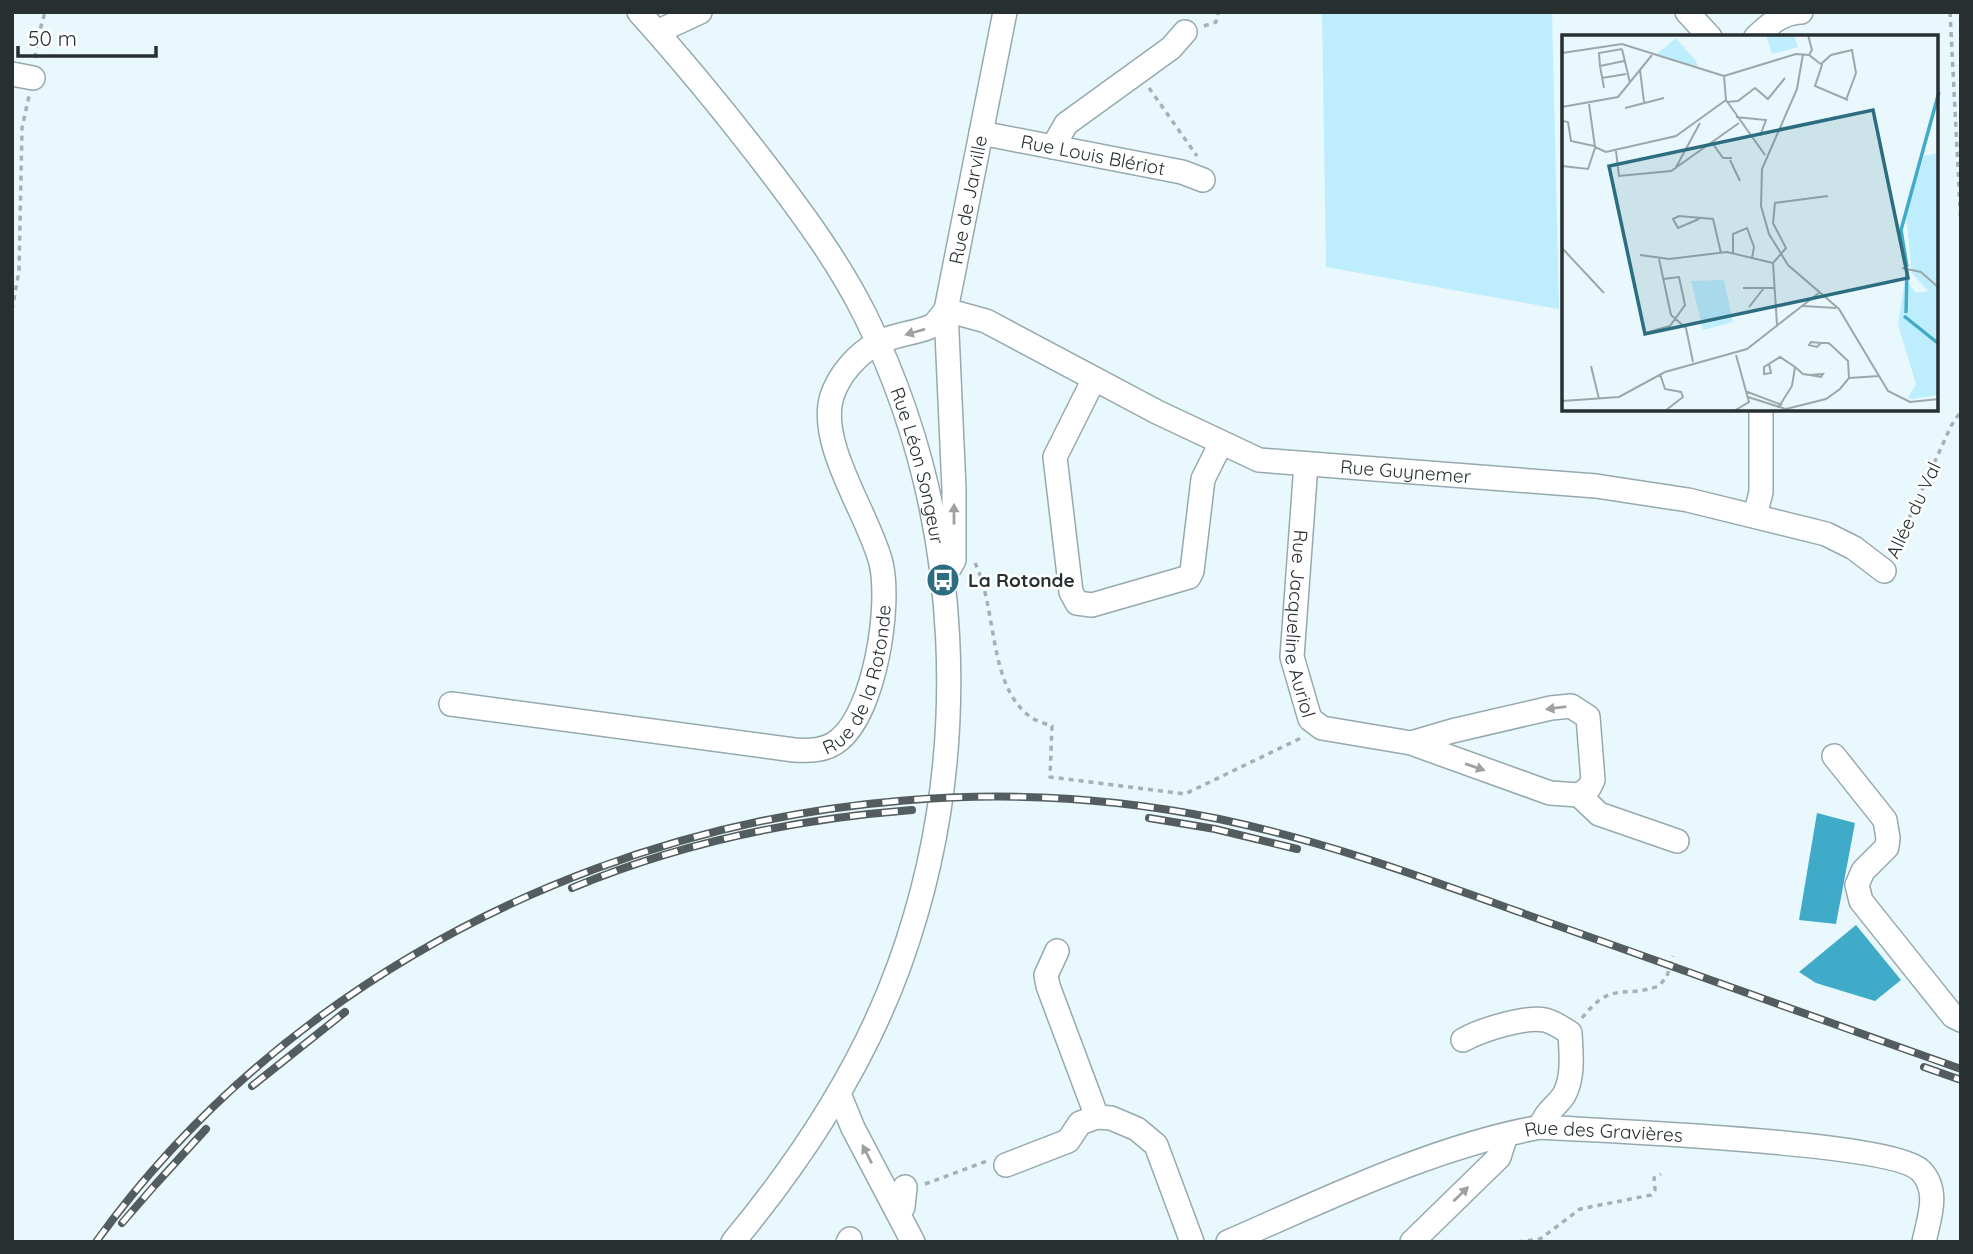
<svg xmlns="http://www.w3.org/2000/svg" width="1973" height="1254" font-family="Quicksand,sans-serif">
	<rect width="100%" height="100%" fill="#e8f8fd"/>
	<path fill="#beeefe" d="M 1322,12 L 1552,12 L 1559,309 L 1326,267 Z"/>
	<path fill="#40abc9" d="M 1817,813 L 1855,823 L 1836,924 L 1799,920 Z
		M 1856,925 L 1901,980 L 1875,1001 L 1816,983 L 1799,972 Z"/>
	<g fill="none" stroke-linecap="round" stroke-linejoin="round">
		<defs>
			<g id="minor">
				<path id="s1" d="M 639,12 C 685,63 729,117 771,172 C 805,217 839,263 865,315 C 964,515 975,757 899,966 C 862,1068 802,1159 733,1242"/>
				<path d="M 1687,12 L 1710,37"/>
				<path d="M 657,32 L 700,12"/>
				<path d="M 1756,37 C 1770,24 1781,13 1801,12"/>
				<path d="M 12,74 L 33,78"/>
				<path id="s2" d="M 981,133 L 1182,172 L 1203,180"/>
				<path d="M 1053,147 L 1066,124 L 1171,48 L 1185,32"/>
				<path id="s3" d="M 946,310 L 986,321 L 1157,412 L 1259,460 L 1596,486 L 1688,500 L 1826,534 L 1854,548 L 1884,571"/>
				<path d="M 946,310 L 954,489 L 954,560 L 946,574"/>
				<path d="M 1094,379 L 1055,457 L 1071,592 L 1077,603 L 1092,605 L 1189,577 L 1192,571 L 1203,479 L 1221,443"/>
				<path id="s4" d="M 1306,464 L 1292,657 L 1310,719 L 1322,728 L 1411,743 L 1550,793 L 1579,795 L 1589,788 L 1593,780 L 1588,717 L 1571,706 L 1551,708 L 1452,731 L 1411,743"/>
				<path d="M 1755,516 L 1761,492 L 1761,410"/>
				<path id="s5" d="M 451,704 L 794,750 C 809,751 826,751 839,740 C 875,711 891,606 881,563 C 869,515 817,444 832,396 C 839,375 857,354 876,344 C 891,335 911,334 927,328 L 934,325 L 946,310 L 1005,12"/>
				<path d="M 1834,756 L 1885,820 L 1888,838 L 1887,847 L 1863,871 L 1857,885 L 1861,901 L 1953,1016 L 1961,1020"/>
				<path d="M 1579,795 L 1599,814 L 1677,841"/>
				<path d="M 1057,951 L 1046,975 L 1048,986 L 1097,1117"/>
				<path d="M 1463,1040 C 1481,1030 1525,1016 1545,1020 C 1554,1022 1562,1028 1570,1033 C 1571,1053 1574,1077 1564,1095 C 1556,1107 1544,1113 1541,1127"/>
				<path d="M 839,1094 L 853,1128 L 913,1242"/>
				<path d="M 1006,1165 L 1068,1141 L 1080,1123 L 1097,1117 L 1111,1118 L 1137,1129 L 1156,1145 L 1192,1242"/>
				<path d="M 898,1213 L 903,1207 L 905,1187"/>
				<path d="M 848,1242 L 850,1239"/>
				<path id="s6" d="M 1228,1242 C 1327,1199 1434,1146 1541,1127 C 1599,1131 1892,1141 1921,1171 C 1940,1191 1929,1218 1924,1242"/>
				<path d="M 1412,1242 L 1494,1162 L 1499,1157 L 1506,1135"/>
			</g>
		</defs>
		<use href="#minor" stroke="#96a9b0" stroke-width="26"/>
		<path stroke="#a4b1b5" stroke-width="3.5" stroke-dasharray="5 5" stroke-linecap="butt" d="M 1950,12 L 1961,227
			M 1204,26 L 1216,22 L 1218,12
			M 35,58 L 37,41 L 45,12
			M 1149,88 L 1197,156
			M 12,310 L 19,271 L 22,128 L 29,96
			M 1893,554 L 1951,426 L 1961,411
			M 975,563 C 997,607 988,683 1028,715 C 1034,721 1044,723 1052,726 L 1050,777 L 1185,794 L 1301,738
			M 1582,1018 C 1612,980 1622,999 1659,986 L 1667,976 L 1673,956
			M 925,1184 L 987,1161
			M 1518,1242 L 1540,1239 L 1580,1209 L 1651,1195 L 1655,1190 L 1654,1178 L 1661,1174"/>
		<use href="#minor" stroke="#fff" stroke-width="23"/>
		<defs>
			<path id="rail" d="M 1149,818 L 1215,829 L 1297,849
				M 572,888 C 679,843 796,819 912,810
				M 1924,1067 L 1961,1080
				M 252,1086 L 345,1012
				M 122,1223 L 155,1185 L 206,1129
				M 96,1242 C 346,895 805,734 1219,819 C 1334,843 1443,885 1553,924 C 1689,972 1825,1021 1961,1069"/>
		</defs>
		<use href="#rail" stroke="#535c5f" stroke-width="8"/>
		<use href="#rail" stroke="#fff" stroke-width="5" stroke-dasharray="16" stroke-linecap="butt"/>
	</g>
	<defs><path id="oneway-solid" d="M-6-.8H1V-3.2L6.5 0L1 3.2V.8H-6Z" transform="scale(1.75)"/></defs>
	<g fill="#9ea1a2">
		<use href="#oneway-solid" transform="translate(915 332) rotate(164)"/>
		<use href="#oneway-solid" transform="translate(954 514) rotate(-90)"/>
		<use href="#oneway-solid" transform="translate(1556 708) rotate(173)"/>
		<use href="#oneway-solid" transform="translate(1475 767) rotate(19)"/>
		<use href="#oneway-solid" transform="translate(867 1154) rotate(-117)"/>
		<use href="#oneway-solid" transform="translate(1461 1194) rotate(-44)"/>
	</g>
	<defs>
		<symbol id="bus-disc" viewBox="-11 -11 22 22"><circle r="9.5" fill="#2c6d80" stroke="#fff"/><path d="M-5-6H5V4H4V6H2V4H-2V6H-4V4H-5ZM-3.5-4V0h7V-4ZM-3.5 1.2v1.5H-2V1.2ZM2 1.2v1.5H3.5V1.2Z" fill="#fff"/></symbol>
	</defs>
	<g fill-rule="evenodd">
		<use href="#bus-disc" x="924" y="561" width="38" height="38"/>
	</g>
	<g text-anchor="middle" stroke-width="5" stroke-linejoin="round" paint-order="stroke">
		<g font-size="19" fill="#272f31" stroke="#fff">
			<text dy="7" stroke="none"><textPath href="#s2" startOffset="114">Rue Louis Blériot</textPath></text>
			<text dy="7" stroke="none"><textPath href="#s5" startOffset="1020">Rue de Jarville</textPath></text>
			<text dy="7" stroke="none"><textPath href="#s1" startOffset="539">Rue Léon Songeur</textPath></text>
			<text dy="7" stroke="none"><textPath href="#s3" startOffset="495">Rue Guynemer</textPath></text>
			<text transform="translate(1913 510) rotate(-65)" y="7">Allée du Val</text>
			<text dy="7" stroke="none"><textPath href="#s4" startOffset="161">Rue Jacqueline Auriol</textPath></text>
			<text dy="7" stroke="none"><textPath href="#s5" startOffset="457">Rue de la Rotonde</textPath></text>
			<text dy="7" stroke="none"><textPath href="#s6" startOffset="397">Rue des Gravières</textPath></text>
		</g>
		<g font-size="19" font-weight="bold" fill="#272f31" stroke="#fff" text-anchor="start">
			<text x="968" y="587">La Rotonde</text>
		</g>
	</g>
	<g transform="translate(1562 35)">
		<rect width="376" height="376" fill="#e8f8fd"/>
		<path d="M 204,0 L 232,0 L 236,12 L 210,19 ZM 114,3 L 134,26 L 136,32 L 95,19 ZM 376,118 L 376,360 L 351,364 L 346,363 L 354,349 L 336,290 L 343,244 L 354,258 L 366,256 L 350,238 L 344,181 L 362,121 ZM 162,245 L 171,287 L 141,295 L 129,246 Z" fill="#beeefe"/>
		<path fill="none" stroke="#40abc9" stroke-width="3.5" d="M 345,232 L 339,195 L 377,57M 344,278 L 345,236M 342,281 L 377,309"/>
		<path fill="none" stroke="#9ba8ab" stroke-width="2" d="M 246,0 L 250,15 L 247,20M 60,14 L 37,18 L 38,31 L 62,26M 60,14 L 68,48M 0,18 L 60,9 L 162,41M 241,19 L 235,54 L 200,134 L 199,171 L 207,199 L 226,230 L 277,274 L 326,356 L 348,367 L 377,364M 259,29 L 269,20 L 290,15 L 294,38 L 284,65M 38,31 L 42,53M 78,35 L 82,67M 40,43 L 64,39M 165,67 L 176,66 L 193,53 L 206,64 L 223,43M 27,69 L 33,112 L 44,117 L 114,101 L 164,65M 0,72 L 56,62 L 90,20M 63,73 L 102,63M 174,82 L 204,85 L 198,101M 0,86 L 6,87 L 9,106 L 32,111M 151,109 L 161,123 L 170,123M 54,116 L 57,141 L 109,136 L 177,88M 203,120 L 164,65 L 162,41 L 234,19 L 247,20 L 260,30 L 253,51 L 286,65M 168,125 L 178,146M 0,131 L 26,134 L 33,113M 113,134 L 138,88M 137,184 L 116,193 L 111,184 L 117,181 L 151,184 L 159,218M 0,213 L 42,258M 171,218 L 171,199 L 185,193 L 192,212 L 190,223M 78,220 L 107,224 L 165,217 L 211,228M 97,224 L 109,280 L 124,293 L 131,327M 211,228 L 224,213 L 211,188 L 213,168 L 266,161M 211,228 L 215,290M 340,233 L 359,237 L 377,253M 181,253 L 212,253M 241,271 L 274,273M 187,272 L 202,253M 83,298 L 108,291 L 123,270 L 117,242 L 101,244M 207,329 L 209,338 L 202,339 L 202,332 L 218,322 L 233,332 L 230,351 L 216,373M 29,331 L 37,364M 233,332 L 241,339 L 248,340 L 259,342 L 261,339 L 248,340M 98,339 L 103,354 L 119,357 L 121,362 L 103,376M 287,343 L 317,341M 183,356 L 220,370M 186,362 L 224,374 L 264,364 L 278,354 L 287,343 L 286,326 L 268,309 L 266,308 L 259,308 L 249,307 L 247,310 L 255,312 L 259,308M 0,366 L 57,362 L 103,337 L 185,314 L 258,257M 172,376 L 187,367 L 174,320"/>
		<path fill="#2c6d80" fill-opacity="0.15" stroke="#2c6d80" stroke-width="3.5" d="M 311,75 L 346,243 L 83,299 L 47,131 Z"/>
		<rect width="376" height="376" fill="none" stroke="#272f31" stroke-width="3.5"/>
	</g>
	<rect width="1973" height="1254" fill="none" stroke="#272f31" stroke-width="28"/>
	<path d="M18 46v10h138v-10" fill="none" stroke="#272f31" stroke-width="3.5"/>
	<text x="28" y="46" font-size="21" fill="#272f31" stroke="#ffffff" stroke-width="5" paint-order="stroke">50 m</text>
</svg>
